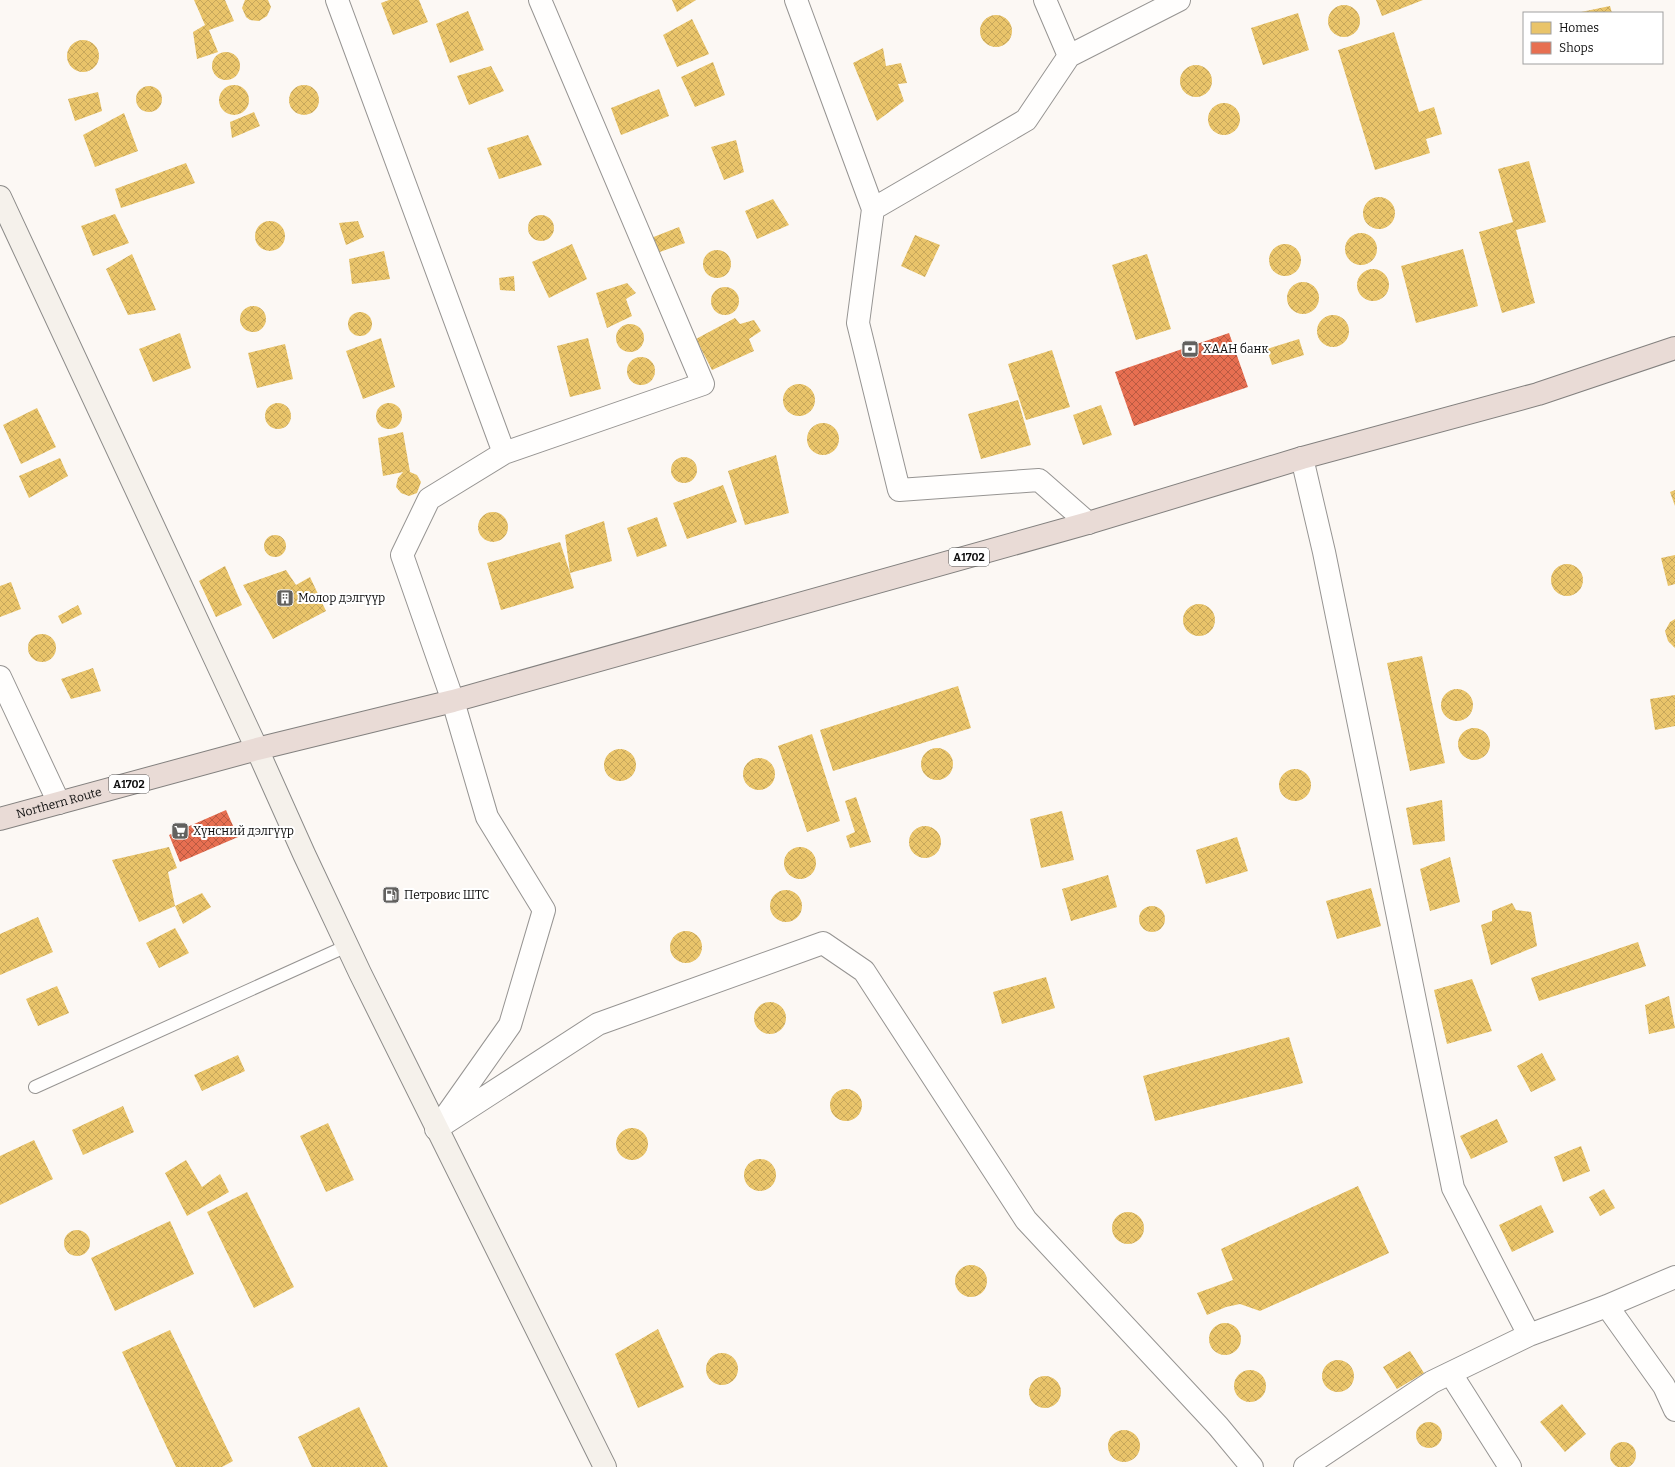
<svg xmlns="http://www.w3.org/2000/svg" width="1675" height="1467" font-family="Bitter,serif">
	<defs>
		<pattern id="homes-cross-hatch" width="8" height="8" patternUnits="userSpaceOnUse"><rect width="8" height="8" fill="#e9c46a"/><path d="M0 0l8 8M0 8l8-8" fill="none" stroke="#c7a75b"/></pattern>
		<pattern id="shops-cross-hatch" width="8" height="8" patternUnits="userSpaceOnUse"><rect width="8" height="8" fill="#e76f51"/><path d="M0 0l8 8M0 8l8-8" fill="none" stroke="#ba5a42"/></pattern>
	</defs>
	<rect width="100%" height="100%" fill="#fcf8f4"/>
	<path fill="url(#homes-cross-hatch)" d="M 194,0 L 225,0 L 234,21 L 209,30 L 218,52 L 197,59 L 193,32 L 205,25 Z
		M 245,0 L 268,0 L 271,7 L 267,16 L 259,21 L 250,20 L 246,17 L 242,8 Z
		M 389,0 L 419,0 L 428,22 L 393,35 L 381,3 Z
		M 672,0 L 696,0 L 677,12 Z
		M 1376,0 L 1423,0 L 1382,16 Z
		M1328 21a16 16 0 1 1 32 0a16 16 0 1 1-32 0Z
		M 1610,6 L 1612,13 L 1581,13 L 1581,12 Z
		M 468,11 L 484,50 L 450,63 L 436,24 Z
		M 1298,13 L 1309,50 L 1263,65 L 1251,28 Z
		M980 31a16 16 0 1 1 32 0a16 16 0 1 1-32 0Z
		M 692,19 L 709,54 L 677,67 L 663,35 Z
		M 1394,32 L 1419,112 L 1434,107 L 1442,134 L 1426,139 L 1430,153 L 1375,170 L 1338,50 Z
		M67 56a16 16 0 1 1 32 0a16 16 0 1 1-32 0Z
		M 883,48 L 886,66 L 901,63 L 907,83 L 898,84 L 904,101 L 877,121 L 853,63 Z
		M212 66a14 14 0 1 1 28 0a14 14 0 1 1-28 0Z
		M 713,62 L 725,95 L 695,107 L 681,77 Z
		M1180 81a16 16 0 1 1 32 0a16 16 0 1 1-32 0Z
		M 491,66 L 504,91 L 469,105 L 457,76 Z
		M289 100a15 15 0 1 1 30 0a15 15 0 1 1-30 0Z
		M219 100a15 15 0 1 1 30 0a15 15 0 1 1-30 0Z
		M136 99a13 13 0 1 1 26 0a13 13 0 1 1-26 0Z
		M 659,89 L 669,116 L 621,135 L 611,108 Z
		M 98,92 L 102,111 L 75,121 L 68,99 Z
		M1208 119a16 16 0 1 1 32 0a16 16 0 1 1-32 0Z
		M 254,112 L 260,126 L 232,138 L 230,122 Z
		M 124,113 L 138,151 L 95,167 L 83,135 Z
		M 528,135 L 542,165 L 499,179 L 487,148 Z
		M 736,140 L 744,172 L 724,180 L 711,147 Z
		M 1529,161 L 1546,222 L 1516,230 L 1535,303 L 1502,313 L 1479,232 L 1513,222 L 1498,169 Z
		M 186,163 L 195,183 L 121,208 L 115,189 Z
		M1363 213a16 16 0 1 1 32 0a16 16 0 1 1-32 0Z
		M 773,199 L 789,225 L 757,239 L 745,211 Z
		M 115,214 L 129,243 L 93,256 L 81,226 Z
		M528 228a13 13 0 1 1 26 0a13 13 0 1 1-26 0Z
		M255 236a15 15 0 1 1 30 0a15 15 0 1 1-30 0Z
		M 358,221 L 364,237 L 346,245 L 339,223 Z
		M 679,227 L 685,243 L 657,253 L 651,238 Z
		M1345 249a16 16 0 1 1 32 0a16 16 0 1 1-32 0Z
		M 915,235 L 940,245 L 925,277 L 901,266 Z
		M 572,244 L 587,279 L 549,298 L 532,262 Z
		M1269 260a16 16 0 1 1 32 0a16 16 0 1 1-32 0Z
		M 1463,249 L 1478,306 L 1416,323 L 1401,266 Z
		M703 264a14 14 0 1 1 28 0a14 14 0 1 1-28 0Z
		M 384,251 L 390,279 L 352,284 L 349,259 Z
		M 132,254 L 156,310 L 128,315 L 106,269 Z
		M 1147,254 L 1171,329 L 1136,340 L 1112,265 Z
		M1357 285a16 16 0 1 1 32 0a16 16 0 1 1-32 0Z
		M 514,276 L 515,291 L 500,290 L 499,278 Z
		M1287 298a16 16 0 1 1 32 0a16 16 0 1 1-32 0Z
		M 627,283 L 636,293 L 626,299 L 632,316 L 607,328 L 596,293 Z
		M711 301a14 14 0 1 1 28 0a14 14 0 1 1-28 0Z
		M240 319a13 13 0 1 1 26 0a13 13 0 1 1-26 0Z
		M348 324a12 12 0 1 1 24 0a12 12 0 1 1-24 0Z
		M1317 331a16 16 0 1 1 32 0a16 16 0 1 1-32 0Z
		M 735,318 L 740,324 L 754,320 L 761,331 L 749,339 L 754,351 L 712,370 L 696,339 Z
		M616 338a14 14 0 1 1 28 0a14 14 0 1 1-28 0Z
		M 180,333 L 191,368 L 153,382 L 139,349 Z
		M 381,338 L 395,387 L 363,399 L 346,351 Z
		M 588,338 L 601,389 L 570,397 L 557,346 Z
		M 1299,339 L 1304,355 L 1272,365 L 1267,349 Z
		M 285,344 L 293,379 L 257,388 L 248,353 Z
		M 1052,350 L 1070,407 L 1026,420 L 1008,364 Z
		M627 371a14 14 0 1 1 28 0a14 14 0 1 1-28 0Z
		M783 400a16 16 0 1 1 32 0a16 16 0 1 1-32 0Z
		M 1018,400 L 1031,445 L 981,459 L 968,414 Z
		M376 416a13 13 0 1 1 26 0a13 13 0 1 1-26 0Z
		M265 416a13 13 0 1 1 26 0a13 13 0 1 1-26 0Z
		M 1101,405 L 1112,435 L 1083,445 L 1073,415 Z
		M 37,408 L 56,447 L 21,464 L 3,425 Z
		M807 439a16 16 0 1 1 32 0a16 16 0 1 1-32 0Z
		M 403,432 L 410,472 L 417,475 L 421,482 L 417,493 L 409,496 L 401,493 L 396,487 L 398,478 L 403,472 L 383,476 L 378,438 Z
		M 776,455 L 789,513 L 745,525 L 728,471 Z
		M671 470a13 13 0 1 1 26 0a13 13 0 1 1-26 0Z
		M 60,458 L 68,476 L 29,498 L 19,476 Z
		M 723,485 L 737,522 L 687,539 L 673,503 Z
		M 1675,490 L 1675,506 L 1670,492 Z
		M478 527a15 15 0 1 1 30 0a15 15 0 1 1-30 0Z
		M 657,517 L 667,546 L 637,557 L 627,528 Z
		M 604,521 L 612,561 L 570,573 L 574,588 L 501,610 L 487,563 L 560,542 L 570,573 L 565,535 Z
		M264 546a11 11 0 1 1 22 0a11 11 0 1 1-22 0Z
		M 1675,555 L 1675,584 L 1668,586 L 1661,558 Z
		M1551 580a16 16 0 1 1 32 0a16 16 0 1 1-32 0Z
		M 225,566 L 242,605 L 216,617 L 199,581 Z
		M 286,570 L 296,585 L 310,577 L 326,611 L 273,639 L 243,585 Z
		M 11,582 L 21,609 L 0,617 L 0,586 Z
		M1183 620a16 16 0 1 1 32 0a16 16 0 1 1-32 0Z
		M 78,605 L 82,614 L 62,624 L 58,616 Z
		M 1675,619 L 1675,648 L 1668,641 L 1665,631 L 1670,622 Z
		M28 648a14 14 0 1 1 28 0a14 14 0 1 1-28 0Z
		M 1422,656 L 1445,763 L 1410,771 L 1387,663 Z
		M 93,668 L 101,691 L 71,699 L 61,679 Z
		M 958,686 L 971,728 L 833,771 L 820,730 Z
		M1441 705a16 16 0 1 1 32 0a16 16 0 1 1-32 0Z
		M 1675,695 L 1675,726 L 1655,730 L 1650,699 Z
		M1458 744a16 16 0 1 1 32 0a16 16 0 1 1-32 0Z
		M 812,734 L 840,821 L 807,832 L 778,746 Z
		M921 764a16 16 0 1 1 32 0a16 16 0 1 1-32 0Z
		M604 765a16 16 0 1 1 32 0a16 16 0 1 1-32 0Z
		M743 774a16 16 0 1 1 32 0a16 16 0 1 1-32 0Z
		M1279 785a16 16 0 1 1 32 0a16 16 0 1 1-32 0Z
		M 856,797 L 871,842 L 850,848 L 846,836 L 855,832 L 845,801 Z
		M 1442,800 L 1445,841 L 1413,845 L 1406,808 Z
		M 1062,811 L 1074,860 L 1041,868 L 1030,819 Z
		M909 842a16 16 0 1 1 32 0a16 16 0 1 1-32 0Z
		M 1237,837 L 1248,871 L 1206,884 L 1196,850 Z
		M 169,847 L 177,868 L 168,872 L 175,906 L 139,922 L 112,860 Z
		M784 863a16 16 0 1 1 32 0a16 16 0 1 1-32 0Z
		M 1450,857 L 1460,902 L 1430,911 L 1420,869 Z
		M 1108,875 L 1117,907 L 1071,921 L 1062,889 Z
		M 1371,888 L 1381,926 L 1337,939 L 1326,901 Z
		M770 906a16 16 0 1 1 32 0a16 16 0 1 1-32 0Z
		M 202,893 L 211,907 L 183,924 L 175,906 Z
		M 1512,903 L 1516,910 L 1531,912 L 1537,946 L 1491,965 L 1481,925 L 1492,921 L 1492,911 Z
		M1139 919a13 13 0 1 1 26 0a13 13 0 1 1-26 0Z
		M 38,917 L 53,952 L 0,975 L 0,934 Z
		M 175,928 L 189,953 L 159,968 L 146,943 Z
		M670 947a16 16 0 1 1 32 0a16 16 0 1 1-32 0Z
		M 1638,942 L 1646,966 L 1539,1001 L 1531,978 Z
		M 1046,977 L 1055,1008 L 1002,1024 L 993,992 Z
		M 1472,979 L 1492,1031 L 1447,1044 L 1434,990 Z
		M 57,986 L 69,1013 L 38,1026 L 26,999 Z
		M 1669,996 L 1675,1028 L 1649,1034 L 1645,1005 Z
		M754 1018a16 16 0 1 1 32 0a16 16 0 1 1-32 0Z
		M 1289,1037 L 1303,1083 L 1155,1121 L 1143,1076 Z
		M 1542,1053 L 1556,1080 L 1531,1092 L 1517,1066 Z
		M 238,1055 L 245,1071 L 202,1091 L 194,1075 Z
		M830 1105a16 16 0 1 1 32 0a16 16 0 1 1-32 0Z
		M 123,1106 L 134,1132 L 83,1155 L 72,1130 Z
		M 1497,1119 L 1508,1142 L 1471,1159 L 1460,1136 Z
		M 328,1123 L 354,1180 L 326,1192 L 300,1136 Z
		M616 1144a16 16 0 1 1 32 0a16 16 0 1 1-32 0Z
		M 34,1140 L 53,1179 L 0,1205 L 0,1156 Z
		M 1581,1146 L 1590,1171 L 1563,1182 L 1554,1157 Z
		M744 1175a16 16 0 1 1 32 0a16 16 0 1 1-32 0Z
		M 186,1160 L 202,1187 L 220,1174 L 229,1192 L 187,1216 L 165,1173 Z
		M 1358,1186 L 1389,1253 L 1260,1311 L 1240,1304 L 1226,1307 L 1207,1315 L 1197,1293 L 1233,1280 L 1221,1249 Z
		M 1604,1189 L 1615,1208 L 1600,1216 L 1589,1197 Z
		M 247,1192 L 294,1287 L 254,1308 L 207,1212 Z
		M 1541,1205 L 1554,1232 L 1512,1252 L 1499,1225 Z
		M1112 1228a16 16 0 1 1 32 0a16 16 0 1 1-32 0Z
		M 170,1221 L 194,1274 L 115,1311 L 91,1258 Z
		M64 1243a13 13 0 1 1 26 0a13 13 0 1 1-26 0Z
		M955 1281a16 16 0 1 1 32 0a16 16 0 1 1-32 0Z
		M1209 1339a16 16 0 1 1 32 0a16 16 0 1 1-32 0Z
		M 658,1329 L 684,1387 L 638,1408 L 615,1354 Z
		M 170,1330 L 233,1461 L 222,1467 L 176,1467 L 122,1352 Z
		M 1410,1351 L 1424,1373 L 1397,1389 L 1383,1367 Z
		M706 1369a16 16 0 1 1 32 0a16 16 0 1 1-32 0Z
		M1322 1376a16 16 0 1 1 32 0a16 16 0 1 1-32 0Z
		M1234 1386a16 16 0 1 1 32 0a16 16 0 1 1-32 0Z
		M1029 1392a16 16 0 1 1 32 0a16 16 0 1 1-32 0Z
		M 1562,1404 L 1586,1434 L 1565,1452 L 1540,1422 Z
		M 359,1407 L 388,1467 L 312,1467 L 298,1437 Z
		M1416 1435a13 13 0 1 1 26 0a13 13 0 1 1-26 0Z
		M1108 1446a16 16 0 1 1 32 0a16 16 0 1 1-32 0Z
		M1610 1455a13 13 0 1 1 26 0a13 13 0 1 1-26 0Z"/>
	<path fill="url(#shops-cross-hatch)" d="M 1229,333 L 1248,387 L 1134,426 L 1115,372 Z
		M 226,810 L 238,837 L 180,862 L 169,835 Z"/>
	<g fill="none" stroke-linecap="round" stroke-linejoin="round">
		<defs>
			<path id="lane" d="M 35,1087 L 347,946"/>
			<path id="street" d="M 337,0 L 504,453 L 703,384 L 540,0
				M 796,0 L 873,209 L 1026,120 L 1069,56 L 1045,0
				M 1069,56 L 1179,0
				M 873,209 L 858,323 L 899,490 L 1039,480 L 1088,523
				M 1302,458 L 1324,552 L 1453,1188 L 1529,1335
				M 0,677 L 59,803
				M 443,1120 L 510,1025 L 544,910 L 487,817 L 453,701 L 402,555 L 429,499 L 504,453
				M 436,1129 L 598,1024 L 823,943 L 864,971 L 1026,1220 L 1218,1426 L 1252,1467
				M 1607,1306 L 1664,1386 L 1675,1410
				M 1451,1374 L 1510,1467
				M 1305,1467 L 1432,1382 L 1529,1335 L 1607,1306 L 1675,1277"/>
			<path id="secondary" d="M 0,197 L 257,749 L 304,854 L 360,973 L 605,1467"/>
			<g id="highway">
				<path id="s1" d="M 0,819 L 257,749 L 453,701 L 1088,523 L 1302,458 L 1538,394 L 1675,348"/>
			</g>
		</defs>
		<use href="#lane" stroke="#969492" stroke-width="14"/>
		<use href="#street" stroke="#969492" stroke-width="24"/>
		<use href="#secondary" stroke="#8c8b89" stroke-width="24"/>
		<use href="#highway" stroke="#83817f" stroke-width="24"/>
		<use href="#lane" stroke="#fffefd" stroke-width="12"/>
		<use href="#street" stroke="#fffefd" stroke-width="22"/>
		<use href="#secondary" stroke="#f5f1eb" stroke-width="22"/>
		<use href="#highway" stroke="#e9dbd6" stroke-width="22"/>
	</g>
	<defs>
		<symbol id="bank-square" viewBox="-11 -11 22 22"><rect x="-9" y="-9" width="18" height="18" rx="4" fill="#62615f" stroke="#fff"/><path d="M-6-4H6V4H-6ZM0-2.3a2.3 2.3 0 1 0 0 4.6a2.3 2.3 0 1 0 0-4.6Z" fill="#fff"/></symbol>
		<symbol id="building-square" viewBox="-11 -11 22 22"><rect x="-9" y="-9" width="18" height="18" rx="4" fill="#62615f" stroke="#fff"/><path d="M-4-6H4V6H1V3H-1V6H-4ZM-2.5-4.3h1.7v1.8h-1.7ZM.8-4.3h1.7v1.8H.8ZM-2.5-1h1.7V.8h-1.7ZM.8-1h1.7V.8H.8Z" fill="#fff"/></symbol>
		<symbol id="supermarket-square" viewBox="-11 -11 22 22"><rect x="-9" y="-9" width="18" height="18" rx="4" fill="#62615f" stroke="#fff"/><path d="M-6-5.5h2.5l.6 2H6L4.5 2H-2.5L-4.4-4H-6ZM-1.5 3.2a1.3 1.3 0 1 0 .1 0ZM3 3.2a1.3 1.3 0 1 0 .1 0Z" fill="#fff"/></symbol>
		<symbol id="fuel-square" viewBox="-11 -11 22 22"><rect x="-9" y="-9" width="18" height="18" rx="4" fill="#62615f" stroke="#fff"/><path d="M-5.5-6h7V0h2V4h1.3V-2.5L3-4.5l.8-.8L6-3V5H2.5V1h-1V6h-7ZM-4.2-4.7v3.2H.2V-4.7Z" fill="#fff"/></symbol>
	</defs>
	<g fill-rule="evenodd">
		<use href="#bank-square" x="1180" y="339" width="20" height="20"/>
		<use href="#building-square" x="275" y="588" width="20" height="20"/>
		<use href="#supermarket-square" x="170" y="821" width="20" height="20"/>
		<use href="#fuel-square" x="381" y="885" width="20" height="20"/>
	</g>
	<g text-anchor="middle" stroke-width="4" stroke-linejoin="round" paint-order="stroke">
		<g fill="#fff" stroke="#575757" stroke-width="1">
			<rect x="949" y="548" width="40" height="18" rx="3"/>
			<rect x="109" y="775" width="40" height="18" rx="3"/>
		</g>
		<g font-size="11" font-weight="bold" fill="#0f0f0f">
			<text x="969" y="561">A1702</text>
			<text x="129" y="788">A1702</text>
		</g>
		<g font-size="12" fill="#0f0f0f" stroke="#fff" text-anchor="start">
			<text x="1203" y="353">ХААН банк</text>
			<text x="298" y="602">Молор дэлгүүр</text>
			<text x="193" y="835">Хүнсний дэлгүүр</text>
			<text x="404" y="899">Петровис ШТС</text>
		</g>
		<g font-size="12" fill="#0f0f0f" stroke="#fff">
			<text dy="4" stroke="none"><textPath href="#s1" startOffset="61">Northern Route</textPath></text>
		</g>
	</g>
	<rect x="1523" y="12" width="140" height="52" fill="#ffffff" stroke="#9f9f9f"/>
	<rect x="1531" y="22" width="20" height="12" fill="#e9c46a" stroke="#9f9f9f"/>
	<text x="1559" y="32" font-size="12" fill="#0f0f0f">Homes</text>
	<rect x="1531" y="42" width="20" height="12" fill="#e76f51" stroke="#9f9f9f"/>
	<text x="1559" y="52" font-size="12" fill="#0f0f0f">Shops</text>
</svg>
